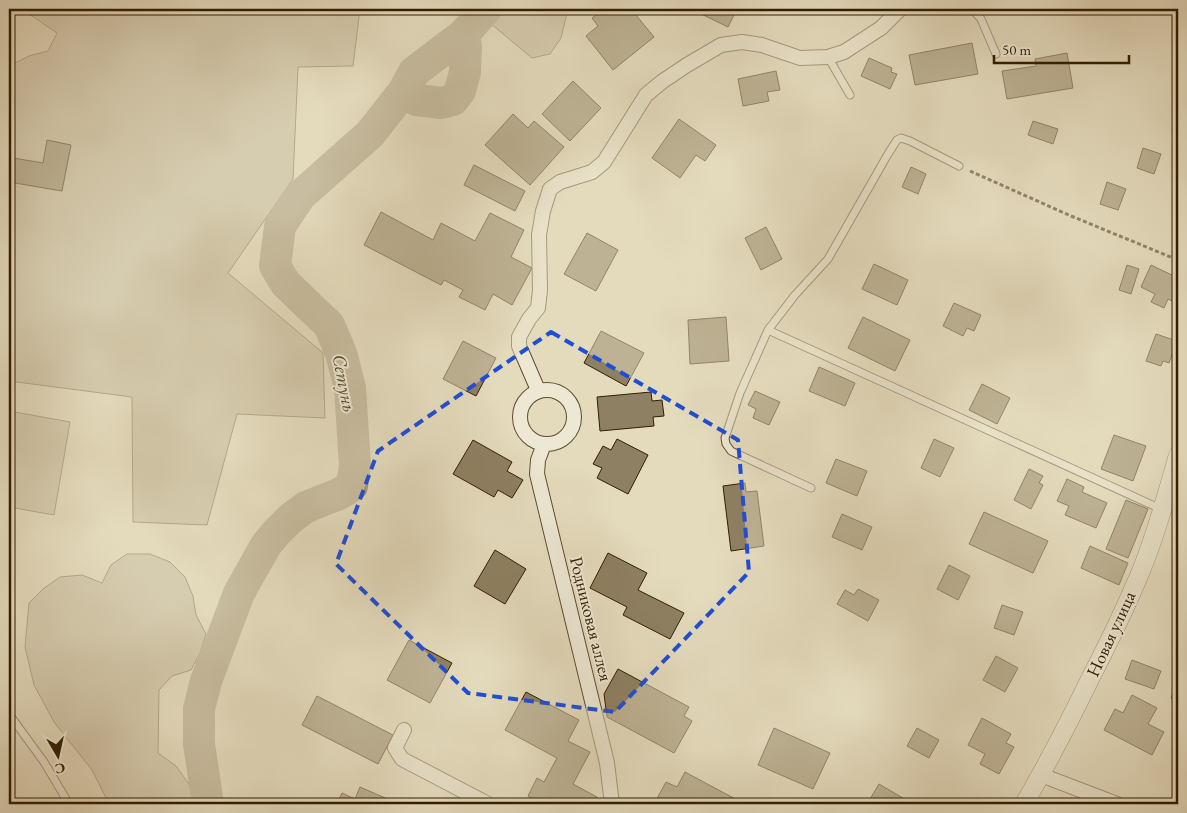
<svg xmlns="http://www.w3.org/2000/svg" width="1187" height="813" font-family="'EB Garamond',serif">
	<rect width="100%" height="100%" fill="#e4dbbd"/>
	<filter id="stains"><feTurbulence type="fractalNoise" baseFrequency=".004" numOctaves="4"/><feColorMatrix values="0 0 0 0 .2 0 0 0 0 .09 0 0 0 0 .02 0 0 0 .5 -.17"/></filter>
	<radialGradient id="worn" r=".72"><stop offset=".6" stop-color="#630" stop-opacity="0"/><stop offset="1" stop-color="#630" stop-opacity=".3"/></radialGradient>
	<path fill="#c6bb9d" stroke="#7c6c4e" d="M 22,9 L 360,9 L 353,66 L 298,67 L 293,179 L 228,273 L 323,353 L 325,418 L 237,414 L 207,525 L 133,522 L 132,397 L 9,381 L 9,65 L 11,65 L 29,56 L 48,51 L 57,33 Z
		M 485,9 L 568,9 L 561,38 L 550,54 L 532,58 L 484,18 Z
		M 9,411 L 70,422 L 54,515 L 9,507 Z
		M 127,554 L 150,554 L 170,562 L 185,577 L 193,596 L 196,615 L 206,634 L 200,653 L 191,670 L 172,676 L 159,690 L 158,753 L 176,766 L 189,784 L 196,804 L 109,804 L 92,770 L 54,722 L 34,685 L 25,647 L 29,603 L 43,589 L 60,577 L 82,575 L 102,583 L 111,565 Z"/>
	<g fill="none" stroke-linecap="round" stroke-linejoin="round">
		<path stroke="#a79a7d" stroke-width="32" d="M 403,92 L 417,100 L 441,103 L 453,100 L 460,91 L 465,72 L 466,47 L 464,34
			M 208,804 L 199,744 L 199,709 L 206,681 L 239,593 L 266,545 L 277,532 L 291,518 L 306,507 L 339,494 L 352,486 L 355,465 L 350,388 L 341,353 L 329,325 L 286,284 L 275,266 L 280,226 L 300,196 L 370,134 L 403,92 L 414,72 L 464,34 L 486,9"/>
	</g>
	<path fill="#8e8062" stroke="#311d00" d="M 604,9 L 631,9 L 654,37 L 613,70 L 586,36 L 598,26 L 592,18 Z
		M 691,9 L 737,9 L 728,27 Z
		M 972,43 L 978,74 L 915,85 L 909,55 Z
		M 1067,53 L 1073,88 L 1007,99 L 1002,71 L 1036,66 L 1035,59 Z
		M 869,58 L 892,68 L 891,72 L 897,74 L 890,89 L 861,76 Z
		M 776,71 L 780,90 L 767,92 L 769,101 L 743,106 L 738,79 Z
		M 573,81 L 601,108 L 570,141 L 542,114 Z
		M 513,114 L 528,128 L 534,121 L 564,147 L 530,185 L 485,145 Z
		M 679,119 L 716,145 L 705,161 L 696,155 L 680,178 L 652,158 Z
		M 1033,121 L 1058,129 L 1053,144 L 1028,135 Z
		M 47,140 L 71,145 L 62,191 L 9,182 L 13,158 L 43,163 Z
		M 1143,148 L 1161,154 L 1154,174 L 1137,168 Z
		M 474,165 L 525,191 L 515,211 L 464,185 Z
		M 911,167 L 926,174 L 918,194 L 902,187 Z
		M 1107,182 L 1126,189 L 1118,210 L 1100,204 Z
		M 381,212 L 433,240 L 441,223 L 475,241 L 490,213 L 524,230 L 511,257 L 532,268 L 512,305 L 493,294 L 485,310 L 459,297 L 463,290 L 444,280 L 441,285 L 364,245 Z
		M 1178,212 L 1178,232 L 1173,230 Z
		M 766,227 L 782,259 L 761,270 L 745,238 Z
		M 587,233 L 618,250 L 596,291 L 564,274 Z
		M 874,264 L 908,280 L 897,305 L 862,289 Z
		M 1127,265 L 1139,269 L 1131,294 L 1119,290 Z
		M 1151,265 L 1178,278 L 1178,304 L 1168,299 L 1164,308 L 1151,302 L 1155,294 L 1141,287 Z
		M 954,303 L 981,315 L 974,331 L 967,328 L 963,336 L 943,326 Z
		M 726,317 L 729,361 L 690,364 L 688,320 Z
		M 863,317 L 910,340 L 895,371 L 848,348 Z
		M 601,331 L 644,353 L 626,386 L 584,363 Z
		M 1156,334 L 1177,341 L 1169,363 L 1163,361 L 1161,366 L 1146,361 Z
		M 463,341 L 496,358 L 476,396 L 443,379 Z
		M 819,367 L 855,383 L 845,406 L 809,391 Z
		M 982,384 L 1010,398 L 997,424 L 969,410 Z
		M 755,391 L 780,402 L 769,425 L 753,418 L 756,409 L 748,405 Z
		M 651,392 L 652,401 L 662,400 L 664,416 L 653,417 L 654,426 L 600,431 L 597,397 Z
		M 1114,435 L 1146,446 L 1133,481 L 1101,469 Z
		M 617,439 L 648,455 L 628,494 L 597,478 L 602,468 L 593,464 L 603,446 L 611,450 Z
		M 934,439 L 954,448 L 940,477 L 921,468 Z
		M 473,440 L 512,462 L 507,471 L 523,480 L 512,498 L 498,490 L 494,497 L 453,474 Z
		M 836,459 L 867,471 L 857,496 L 826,483 Z
		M 1029,469 L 1043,476 L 1039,483 L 1043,485 L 1031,509 L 1014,500 Z
		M 1067,479 L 1084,487 L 1082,492 L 1107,503 L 1096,528 L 1065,515 L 1069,506 L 1057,501 Z
		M 745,483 L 746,492 L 757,491 L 764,546 L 731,551 L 723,486 Z
		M 1126,500 L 1148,509 L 1128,558 L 1106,549 Z
		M 984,512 L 1048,541 L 1033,573 L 969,544 Z
		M 842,514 L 872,527 L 862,550 L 832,537 Z
		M 1090,546 L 1128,563 L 1119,585 L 1081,568 Z
		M 495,550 L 526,569 L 505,604 L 474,586 Z
		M 608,553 L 647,573 L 638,590 L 684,613 L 670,639 L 623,615 L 627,607 L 590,588 Z
		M 949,565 L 970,576 L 958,600 L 937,589 Z
		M 858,589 L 879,600 L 868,621 L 837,604 L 845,590 L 854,595 Z
		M 1002,605 L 1023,612 L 1014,635 L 994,628 Z
		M 409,640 L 452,663 L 430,703 L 387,680 Z
		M 996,656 L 1018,668 L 1005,692 L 983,680 Z
		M 1132,660 L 1161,671 L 1154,689 L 1125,679 Z
		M 618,669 L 689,707 L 684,716 L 692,721 L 674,753 L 607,717 L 604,694 Z
		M 1178,678 L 1178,701 L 1171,698 Z
		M 526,692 L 579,720 L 568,741 L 590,752 L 573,784 L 597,797 L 593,804 L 542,804 L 528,796 L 537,778 L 544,782 L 557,758 L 505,730 Z
		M 1132,695 L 1157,708 L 1148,724 L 1164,732 L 1152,755 L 1104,730 L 1115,709 L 1123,713 Z
		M 317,696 L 393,735 L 378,764 L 302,725 Z
		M 982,718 L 1011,734 L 1006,743 L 1014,747 L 999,774 L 980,764 L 985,754 L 968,745 Z
		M 774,728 L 830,753 L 813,789 L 758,765 Z
		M 917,728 L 939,740 L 929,758 L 907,746 Z
		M 685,772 L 741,802 L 740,804 L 654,804 L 666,782 L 677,787 Z
		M 879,784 L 913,804 L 867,804 Z
		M 360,787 L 397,803 L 396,804 L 337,804 L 342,793 L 355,799 Z"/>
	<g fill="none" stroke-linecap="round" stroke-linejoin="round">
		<defs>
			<path id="service" d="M 972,9 L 981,19 L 996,54
				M 828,57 L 850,95
				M 768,330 L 1161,509
				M 811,488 L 731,451 L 726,444 L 725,438 L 740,393 L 768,330 L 795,295 L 828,259 L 888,154 L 897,140 L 901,138 L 910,141 L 959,166
				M 9,714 L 44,762 L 69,804"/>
			<path id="minor" d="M520 417a27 27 0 1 1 54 0a27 27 0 1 1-54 0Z
				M 538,390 L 519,346 L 519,337 L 529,319 L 538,308 L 540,290 L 539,235 L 543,211 L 550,189 L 560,182 L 592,172 L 604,162 L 646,95 L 663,81 L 687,65 L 721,45 L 742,42 L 762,45 L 800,58 L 828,57 L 844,52 L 881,28 L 900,9
				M 544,444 L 538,460 L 537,474 L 607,763 L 612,804
				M 404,730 L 395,748 L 402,759 L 488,804
				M 1041,775 L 1117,804"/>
			<path id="tertiary" d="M 1024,804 C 1048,763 1070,720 1091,677 C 1109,642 1126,607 1141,571 C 1156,534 1167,494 1178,455"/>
		</defs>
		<use href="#service" stroke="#5e4c2f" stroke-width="9"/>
		<use href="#minor" stroke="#5e4c2f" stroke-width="16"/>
		<use href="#tertiary" stroke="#5e4c2f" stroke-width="19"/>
		<path stroke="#311d00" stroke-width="3" stroke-dasharray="4 2.5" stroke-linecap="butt" d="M 970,171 L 1071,216 L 1178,260"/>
		<use href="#service" stroke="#ede8d4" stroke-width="7"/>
		<use href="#minor" stroke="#ede8d4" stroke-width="14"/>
		<use href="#tertiary" stroke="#ede8d4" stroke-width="18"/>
	</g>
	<path d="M0 0H1187V813H0ZM 551,332 L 738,440 L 749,572 L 615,712 L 468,693 L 336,564 L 378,451 Z" fill="#e4dbbd" fill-opacity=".55" fill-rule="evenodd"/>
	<path fill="none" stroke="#1d4ed8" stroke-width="4" stroke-dasharray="10 6" stroke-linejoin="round" d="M 551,332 L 738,440 L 749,572 L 615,712 L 468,693 L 336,564 L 378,451 Z"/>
	<g text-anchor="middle" stroke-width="4" stroke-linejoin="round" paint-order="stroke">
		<g font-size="18" fill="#311d00" stroke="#ede8d4">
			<text transform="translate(591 619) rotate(76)" y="6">Родниковая аллея</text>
			<text transform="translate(1111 634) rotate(-65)" y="6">Новая улица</text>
		</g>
		<g font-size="19" font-style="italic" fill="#5a492c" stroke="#ede8d4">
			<text transform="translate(345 383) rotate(79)" y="7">Сетунь</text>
		</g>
	</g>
	<rect width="1187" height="813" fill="none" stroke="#e4dbbd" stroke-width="30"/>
	<rect x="10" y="10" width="1167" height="793" fill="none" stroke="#311d00" stroke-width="2.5"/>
	<rect x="15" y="15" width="1157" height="783" fill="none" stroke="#311d00"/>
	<g transform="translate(58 756) rotate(171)" stroke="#ede8d4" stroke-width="4" paint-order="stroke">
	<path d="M0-4L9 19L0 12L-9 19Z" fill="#311d00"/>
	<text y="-8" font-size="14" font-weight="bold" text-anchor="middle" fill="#311d00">С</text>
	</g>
	<path d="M994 55v8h135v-8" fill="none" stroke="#311d00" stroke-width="2.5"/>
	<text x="1002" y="55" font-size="15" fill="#311d00" stroke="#ede8d4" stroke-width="4" paint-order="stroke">50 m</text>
	<rect width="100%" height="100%" filter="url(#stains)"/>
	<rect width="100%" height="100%" fill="url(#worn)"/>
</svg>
